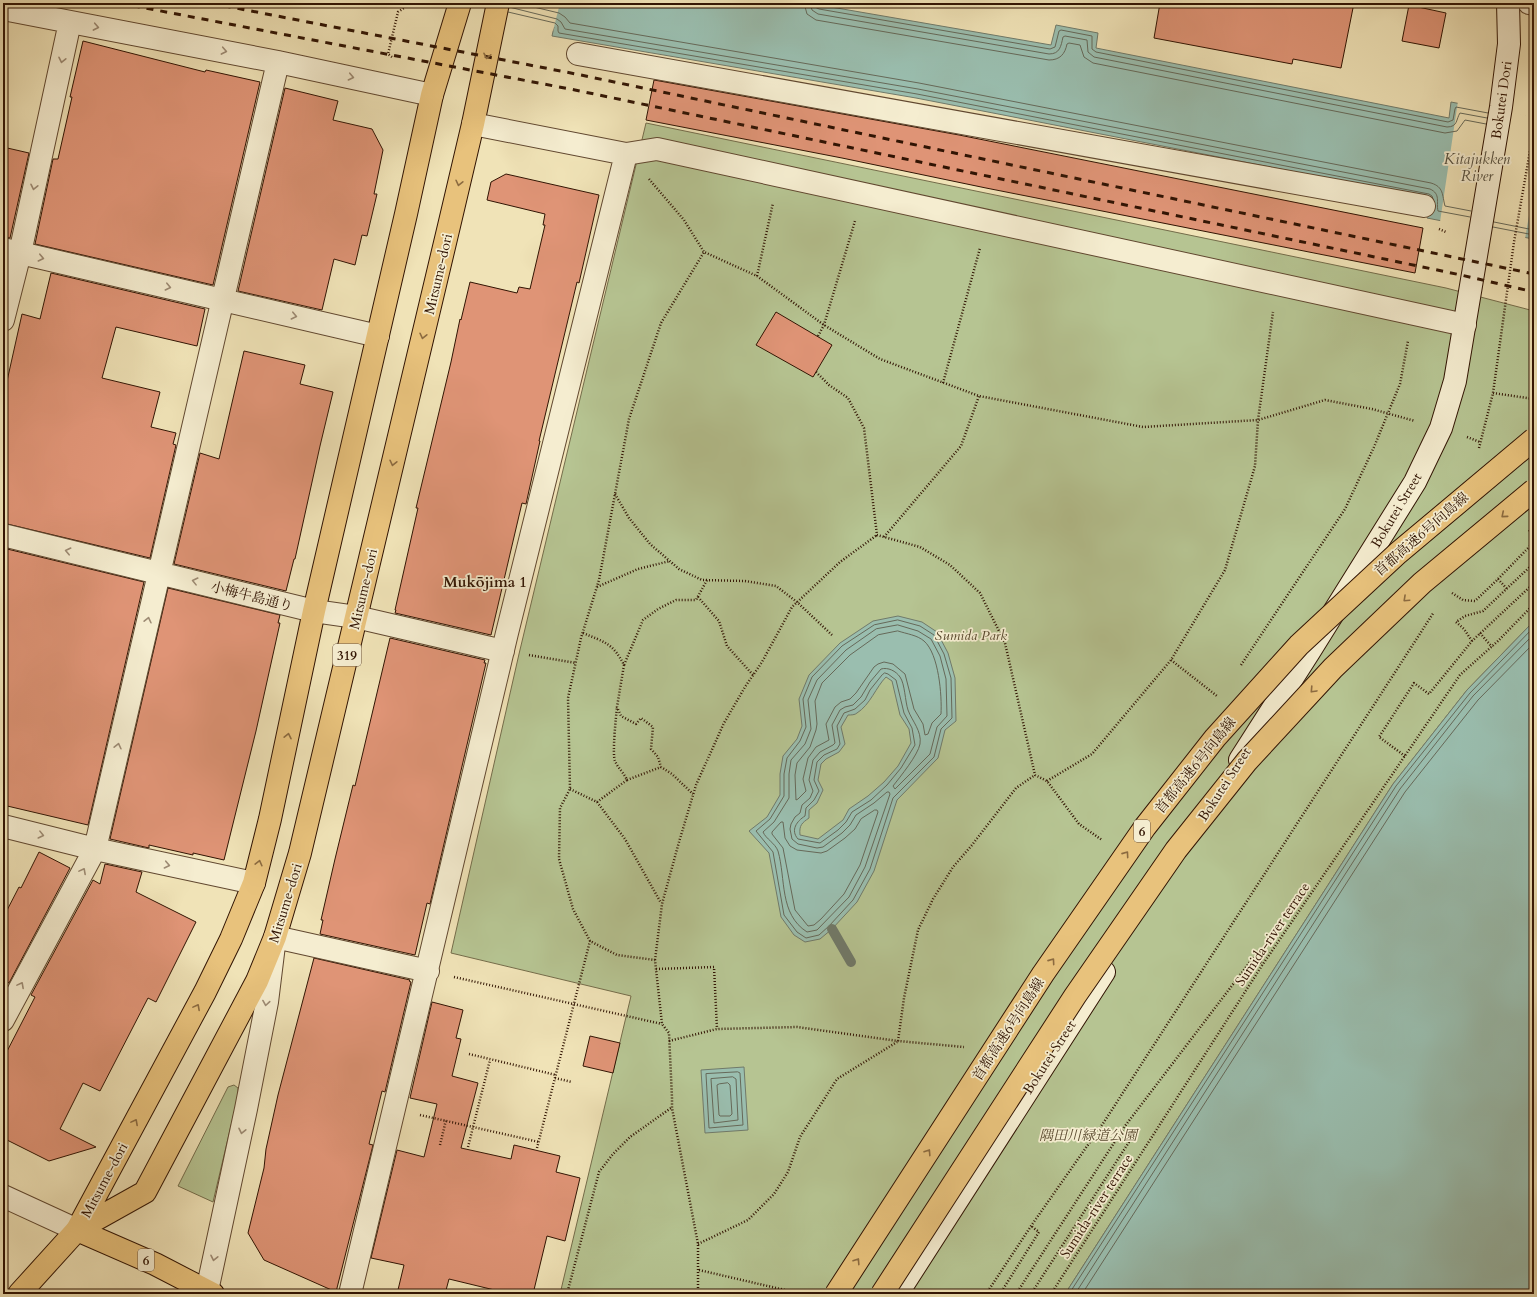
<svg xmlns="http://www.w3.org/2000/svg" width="1537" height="1297" font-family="Cardo,'Noto Serif JP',serif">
	<rect width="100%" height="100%" fill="#f0e3b7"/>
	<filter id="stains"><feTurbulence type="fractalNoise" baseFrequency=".005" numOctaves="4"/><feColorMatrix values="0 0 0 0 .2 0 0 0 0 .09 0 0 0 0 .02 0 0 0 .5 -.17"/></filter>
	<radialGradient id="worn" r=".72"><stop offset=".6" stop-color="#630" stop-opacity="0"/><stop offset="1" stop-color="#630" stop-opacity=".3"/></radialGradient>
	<path fill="#b6c492" stroke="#746c4a" d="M 646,123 L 1446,288 L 1534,311 L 1534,621 L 1467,690 L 1393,784 L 1065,1294 L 560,1294 L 631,996 L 451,953 L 519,654 Z
		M 234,1085 L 238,1088 L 238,1096 L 213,1202 L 178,1186 L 228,1087 Z"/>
	<path fill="#9abeaf" stroke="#707a6a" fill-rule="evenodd" d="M 451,3 L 808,3 L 1051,45 L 1056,25 L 1098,33 L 1096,48 L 1449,118 L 1451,102 L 1534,118 L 1534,233 L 1533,239 L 1427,218 L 1429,198 L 916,98 L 552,36 L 554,27 Z
		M 898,616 L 922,622 L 937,632 L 948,653 L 955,678 L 956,721 L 945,730 L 938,758 L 897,800 L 874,871 L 857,902 L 832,929 L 820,939 L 805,942 L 794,935 L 781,917 L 769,853 L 749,831 L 767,817 L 780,795 L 780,774 L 783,756 L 797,739 L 802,726 L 799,699 L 809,675 L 840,643 L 873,621 ZM 886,677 L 892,681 L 900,715 L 909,729 L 911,743 L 898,766 L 884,782 L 868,796 L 849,809 L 843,820 L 818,839 L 800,835 C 799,825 802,823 809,818 L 809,810 L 817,803 L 823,790 L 818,780 L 821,764 L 826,759 L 839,752 L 845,744 L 841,727 L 848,715 C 851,715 855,715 857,713 C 870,705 876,687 886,677 Z
		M 1534,621 L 1534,1294 L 1065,1294 L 1393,784 L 1467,690 Z
		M 744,1067 L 748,1130 L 705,1133 L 701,1070 Z"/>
	<path fill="#f0e3b7" d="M 449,3 L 560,3 L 553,31 L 552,30 L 552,29 L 451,5 Z
		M 1458,101 L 1534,117 L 1534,186 L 1525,239 L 1440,222 Z"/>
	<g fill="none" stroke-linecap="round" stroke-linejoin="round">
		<path stroke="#666959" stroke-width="1" d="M 517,3 L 559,13 L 565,17 L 570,23 L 919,83 L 1431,183 C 1444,187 1442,195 1445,206 L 1471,211
			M 804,3 L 807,14 L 816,20 L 1049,60 C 1060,60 1065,54 1067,44 L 1069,43 L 1080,45 L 1084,57 L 1093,63 L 1445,133 L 1457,131 L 1465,120 L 1486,124
			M 810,3 L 812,10 L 818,14 L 1049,54 C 1060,54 1061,46 1063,37 L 1065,36 L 1087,40 L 1088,52 L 1094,57 L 1447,127 C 1458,127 1456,119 1460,113 L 1487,118
			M 815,3 L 815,7 L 819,9 L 1050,49 L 1055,47 L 1059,31 L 1061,30 L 1092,36 L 1092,49 L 1096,52 L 1448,122 L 1453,120 L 1455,109 L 1456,107 L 1488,113
			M 509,7 L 557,19 L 561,22 L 565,29 L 918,89 L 1430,189 C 1441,194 1436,202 1438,211 L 1470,217
			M 508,12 L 555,23 L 558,26 L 558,31 L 559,33 L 917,94 L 1429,194 L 1432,196 L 1433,199
			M 1494,222 L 1534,230
			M 1493,227 L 1534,235
			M 898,620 L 920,626 L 934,635 L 944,654 L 951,678 L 952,718 L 941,729 L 934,757 L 893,798 L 870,869 L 853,900 L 829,926 L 819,935 L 806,938 L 797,932 L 784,915 L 773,852 L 756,831 L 770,819 L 784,796 L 784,774 L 787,758 L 800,741 L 806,727 L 803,699 L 812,677 L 842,646 L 874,625 Z
			M 898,625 L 918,631 L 931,639 L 940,656 L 946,679 L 947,716 L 937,727 L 930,754 L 895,789 L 893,786 C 900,777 918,755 920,744 C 922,731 912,721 908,710 C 905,701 905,684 900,677 C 896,671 888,667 881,669 L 870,682 L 861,697 L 853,705 L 845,707 L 840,710 L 832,725 L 835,743 L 833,745 L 820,752 L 813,760 L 809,780 L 813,791 L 810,798 L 802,805 L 800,813 L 795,817 L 791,824 L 790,829 L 792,839 L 798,844 L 817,848 L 823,847 L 842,833 L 850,825 L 856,815 L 874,803 L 887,792 L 889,792 L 890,794 L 865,867 L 849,897 L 817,930 L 807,932 C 779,914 786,879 778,851 C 775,843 766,839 763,832 L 774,822 L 789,798 L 789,774 L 791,760 L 805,744 L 811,729 L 808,700 L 817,680 L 846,650 L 876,629 Z
			M 898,631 C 907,634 917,635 924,641 C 939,654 942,696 941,714 L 932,723 L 928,734 L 925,735 L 923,724 L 914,709 L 905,674 L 893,664 L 884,662 L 878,664 L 874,667 L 856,693 L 850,699 L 841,702 L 835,707 L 826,724 L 829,740 L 816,747 L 808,758 L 803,779 L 806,791 L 798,799 L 796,800 L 795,775 L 797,763 L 810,747 L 816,730 L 817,724 L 815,701 L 822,683 L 850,655 L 878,635 Z
			M 885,673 L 888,674 L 896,680 L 904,713 L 912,728 L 915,745 L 901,768 L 887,785 L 871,800 L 852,812 L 846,822 L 838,830 L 820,843 L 798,839 C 790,830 797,821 805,816 L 806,808 L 814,800 L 819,791 L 814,780 L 817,762 L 824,755 L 837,749 L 840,744 L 837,726 L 844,713 L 855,709 L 865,700 L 870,690 L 882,675 Z
			M 875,810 L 877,810 L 878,812 L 860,865 L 844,894 L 821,919 L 814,925 L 808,926 L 795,910 L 783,848 L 772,834 L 772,832 L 781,822 L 783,822 L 785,838 L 790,846 L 797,850 L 821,853 L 827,851 L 845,838 L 855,829 L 861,819 Z
			M 738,1072 L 740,1073 L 743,1125 L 709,1128 L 706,1074 Z
			M 733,1077 L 736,1079 L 738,1120 L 714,1123 L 711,1079 Z
			M 728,1083 L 730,1085 L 732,1114 L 730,1116 L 720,1116 L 719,1115 L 717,1085 L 719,1084 Z
			M 1069,1294 L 1396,786 L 1470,693 L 1534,627
			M 1075,1294 L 1400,789 L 1473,696 L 1534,634
			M 1082,1294 L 1405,792 L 1478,700 L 1534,643"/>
		<path stroke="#707a6a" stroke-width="10" d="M 832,929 L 851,962"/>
	</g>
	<path fill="#df9476" stroke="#311403" d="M 1160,3 L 1354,3 L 1341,68 L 1293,59 L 1292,64 L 1154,38 Z
		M 1409,5 L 1446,13 L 1439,48 L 1402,41 Z
		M 83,41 L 205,72 L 206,70 L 260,82 L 213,285 L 35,244 L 53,159 L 58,159 L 72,97 L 70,97 Z
		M 654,80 L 959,135 L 1423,228 L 1415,273 L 986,188 L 842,158 L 646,120 Z
		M 285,88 L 338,101 L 333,120 L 372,129 L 383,150 L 374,194 L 377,194 L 367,236 L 362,235 L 355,265 L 334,259 L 322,310 L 238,291 Z
		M 3,147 L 29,153 L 10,238 L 3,237 Z
		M 506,174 L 599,195 L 579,283 L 577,282 L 539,441 L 540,441 L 526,504 L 522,503 L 491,635 L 395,613 L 396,610 L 395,610 L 418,508 L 416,508 L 428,458 L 451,362 L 460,319 L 461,320 L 470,282 L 517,293 L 519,287 L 530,289 L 545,225 L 543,225 L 545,214 L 487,200 L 491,182 Z
		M 51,273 L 205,309 L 197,346 L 116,327 L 102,378 L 160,392 L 151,427 L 176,433 L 173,444 L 176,445 L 150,558 L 3,523 L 3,399 L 22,314 L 40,319 Z
		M 776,312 L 832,345 L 813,377 L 756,345 Z
		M 244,351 L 305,365 L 300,384 L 333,392 L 320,446 L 295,559 L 294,559 L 286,591 L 174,564 L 200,453 L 219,459 Z
		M 3,548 L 144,582 L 88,825 L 3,805 Z
		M 168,588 L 280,615 L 278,623 L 280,623 L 256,731 L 224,860 L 193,853 L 193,855 L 149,845 L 149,848 L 110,839 Z
		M 390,638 L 485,660 L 484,663 L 486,663 L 430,904 L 427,903 L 415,955 L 320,934 L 323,920 L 321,920 L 335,859 L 353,785 L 355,786 Z
		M 39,852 L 70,868 L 9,983 L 3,980 L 3,918 L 19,887 L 21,888 Z
		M 105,864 L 142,872 L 136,892 L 196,922 L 156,1002 L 148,998 L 100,1091 L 83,1083 L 60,1129 L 96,1147 L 49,1161 L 3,1138 L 3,1059 L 35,997 L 31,995 L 93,880 L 100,884 Z
		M 314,958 L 410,980 L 409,981 L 411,982 L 385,1092 L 382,1091 L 369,1144 L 373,1145 L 336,1292 L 264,1260 L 248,1233 L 264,1168 L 266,1149 L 278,1095 Z
		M 432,1002 L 463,1010 L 456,1038 L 461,1039 L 452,1076 L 478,1083 L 461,1148 L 511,1159 L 514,1145 L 560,1156 L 556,1172 L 580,1178 L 565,1241 L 547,1236 L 533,1294 L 511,1294 L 449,1279 L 445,1294 L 397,1294 L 404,1265 L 371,1258 L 397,1150 L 424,1157 L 437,1104 L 410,1098 Z
		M 590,1036 L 620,1043 L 613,1073 L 583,1066 Z"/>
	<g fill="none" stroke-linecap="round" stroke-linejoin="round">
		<defs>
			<path id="pedestrian" d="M 578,54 L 1424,206
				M 626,154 L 657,149 L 1465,325"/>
			<path id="minor" d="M 3,9 L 278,62 L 432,95
				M 3,249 L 378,336
				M 3,320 L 20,253 L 70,22
				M 3,535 L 314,611 L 356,617 L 503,651
				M 3,826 L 95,849 L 254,883
				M 3,1020 L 95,849 L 278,62
				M 207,1291 L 246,1109 L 267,1002 L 275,937 L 428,971
				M 350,1294 L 507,633 L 626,154 L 473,124"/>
			<path id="tertiary" d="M 1529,3 L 1534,4
				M 3,1196 L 77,1230"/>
			<path id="secondary" d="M 1240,760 L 1309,652 L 1415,482 L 1441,428 L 1455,381 L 1501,107 L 1509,44 L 1508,3
				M 897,1294 L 1104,972"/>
			<path id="primary" d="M 77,1230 L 145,1192 L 257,981 L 275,937 L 300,853 L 449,226 L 473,124 L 498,3
				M 77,1230 L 205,992 L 231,939 L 254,883 L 270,819 L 314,611 L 406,214 L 432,95 L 460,3"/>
			<path id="trunk" d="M 19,1294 L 77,1230 L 155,1264 L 213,1294"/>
		</defs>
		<use href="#pedestrian" stroke="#614830" stroke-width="24"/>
		<use href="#minor" stroke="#614830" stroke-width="24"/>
		<use href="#tertiary" stroke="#614830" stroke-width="24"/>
		<use href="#secondary" stroke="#311403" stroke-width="24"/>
		<use href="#primary" stroke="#311403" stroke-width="24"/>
		<use href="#trunk" stroke="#311403" stroke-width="24"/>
		<path stroke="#311403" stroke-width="2.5" stroke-dasharray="1 2" stroke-linecap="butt" d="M 392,57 L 388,54 L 398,12 L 411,3
			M 649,179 L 684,220 L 704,252
			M 1439,229 L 1446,232
			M 757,276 L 773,203
			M 818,336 L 824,325 L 855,221
			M 816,372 L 829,385 L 848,398 L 864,428 L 877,535 L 920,547 L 950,565 L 980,593 L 1005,643 L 1035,775 L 1047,781 L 1079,824 L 1102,840
			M 943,383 L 980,248
			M 1493,393 L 1534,399
			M 1467,437 L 1480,442
			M 1479,448 L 1493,393 L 1514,242 L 1534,128
			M 615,494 L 629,518 L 650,544 L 679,569 L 702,580 L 745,581 L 776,586 L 797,602 L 832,635
			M 1529,530 L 1534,536
			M 884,537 L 961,446 L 979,396
			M 1498,579 L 1507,589
			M 597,587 L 638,569 L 670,561
			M 1452,593 L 1463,600 L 1475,601 L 1498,579 L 1534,542
			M 698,597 L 719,621 L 727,646 L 753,675
			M 583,633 C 604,642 613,643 624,665 L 643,620 L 658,609 L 676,600 L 696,600 L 707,580
			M 1480,633 L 1492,647
			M 1472,641 L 1464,629 L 1456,622 L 1465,616 L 1483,611 L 1534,563
			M 529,655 L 576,663
			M 1171,660 L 1217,696
			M 624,665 L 617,707 L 621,716 L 636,724 L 641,718 L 653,727 L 651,749 L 658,757 L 661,767 L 672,774 L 693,794
			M 1241,665 L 1345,509 L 1374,447 L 1400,384 L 1408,341
			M 1405,756 L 1379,737 L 1414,683 L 1429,694 L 1472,641 L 1534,583
			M 627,780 L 661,767
			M 1047,781 L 1092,754 L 1171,660 L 1225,570 L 1255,466 L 1258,420 L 1273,312
			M 570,789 L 597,802 L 625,839 L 661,903
			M 597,802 L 627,780 C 624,773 618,768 615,761 C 612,754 616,717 617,707
			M 655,960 L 662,904 L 679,842 L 696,785 L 724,723 L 745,687 L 762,662 L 792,607 L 840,562 L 877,535
			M 656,969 L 714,967 L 717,1029
			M 454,977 L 662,1024
			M 669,1041 L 717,1029 L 797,1027 L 898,1041 L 964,1047
			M 898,1041 L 904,998 L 918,930 L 933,899 L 953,867 L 972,845 L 1016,788 L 1035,775
			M 469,1054 L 556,1075
			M 555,1078 L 572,1082
			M 420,1115 L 539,1142
			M 440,1145 L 446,1120
			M 468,1147 L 490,1060
			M 537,1148 L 590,941
			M 698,1244 L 748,1220 L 774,1194 L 788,1172 L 800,1137 L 837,1079 L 897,1042
			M 699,1270 L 802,1294
			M 567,1294 L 599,1172 L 613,1154 L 630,1137 L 671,1108
			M 698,1294 L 698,1244 L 672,1108 L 672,1098 L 669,1033 L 662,1024 L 655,960 L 617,955 L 590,941 L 573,909 L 559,859 L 560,808 L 570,789 L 568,698 L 581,638 L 599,580 L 629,419 L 661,323 L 704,252 L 757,276 L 824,325 L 880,359 L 979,396 L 1143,427 L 1258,420 L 1325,400 L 1372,409 L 1415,421
			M 986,1294 L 1031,1226 L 1104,1122 L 1434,612
			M 1000,1294 L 1039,1232 L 1031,1226
			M 1016,1294 L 1125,1126 L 1253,958 L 1263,964
			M 1031,1294 L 1131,1139 L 1121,1132
			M 1051,1294 L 1263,964 L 1460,675 L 1498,641 L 1534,604"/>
		<use href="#pedestrian" stroke="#f5edd0" stroke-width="22"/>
		<use href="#minor" stroke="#f5edd0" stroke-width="22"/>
		<use href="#tertiary" stroke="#f5edd0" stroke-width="22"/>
		<use href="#secondary" stroke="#f5edd0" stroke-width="22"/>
		<use href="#primary" stroke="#e8c27c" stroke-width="22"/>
		<use href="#trunk" stroke="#e8c27c" stroke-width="22"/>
		<path stroke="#311403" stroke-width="3" stroke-dasharray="7 7" stroke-linecap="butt" d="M 119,3 L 575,90 L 1461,275 L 1534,292
			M 210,3 L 576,74 L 1534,274"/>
		<defs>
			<path id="motorway-bridge" d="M 836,1294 L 1043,974 L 1145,827 L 1215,738 L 1299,645 L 1398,553 L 1534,439
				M 882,1294 L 1075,996 L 1176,850 L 1247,761 L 1333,668 L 1422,583 L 1534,490"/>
		</defs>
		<use href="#motorway-bridge" stroke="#311403" stroke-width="24" stroke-linecap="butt"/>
		<use href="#motorway-bridge" stroke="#e8c27c" stroke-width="22"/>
	</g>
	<defs><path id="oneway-chevron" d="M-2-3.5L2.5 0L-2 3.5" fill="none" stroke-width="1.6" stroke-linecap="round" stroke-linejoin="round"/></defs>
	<g stroke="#9d8b74">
		<use href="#oneway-chevron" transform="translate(96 27) rotate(11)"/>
		<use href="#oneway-chevron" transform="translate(224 51) rotate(11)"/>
		<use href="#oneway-chevron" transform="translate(62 60) rotate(102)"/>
		<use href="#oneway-chevron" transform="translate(351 77) rotate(12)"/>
		<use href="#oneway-chevron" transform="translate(34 187) rotate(102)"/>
		<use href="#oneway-chevron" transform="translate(41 258) rotate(13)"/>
		<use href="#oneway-chevron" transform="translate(168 287) rotate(13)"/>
		<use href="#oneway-chevron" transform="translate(294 316) rotate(13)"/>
		<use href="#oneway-chevron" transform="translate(68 551) rotate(-167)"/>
		<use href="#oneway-chevron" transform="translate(195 581) rotate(-166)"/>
		<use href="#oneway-chevron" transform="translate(148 620) rotate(-77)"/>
		<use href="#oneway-chevron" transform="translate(118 746) rotate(-77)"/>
		<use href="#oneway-chevron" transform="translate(41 835) rotate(14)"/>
		<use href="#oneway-chevron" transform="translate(167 865) rotate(12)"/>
		<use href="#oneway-chevron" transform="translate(83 871) rotate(-62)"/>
		<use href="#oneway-chevron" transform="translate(21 985) rotate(-62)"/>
		<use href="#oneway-chevron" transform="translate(266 1003) rotate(99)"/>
		<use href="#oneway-chevron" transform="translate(242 1131) rotate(102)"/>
		<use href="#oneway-chevron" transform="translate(214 1258) rotate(102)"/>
	</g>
	<g stroke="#8c6b40">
		<use href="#oneway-chevron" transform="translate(487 56) rotate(102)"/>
		<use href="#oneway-chevron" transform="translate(459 183) rotate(103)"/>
		<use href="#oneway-chevron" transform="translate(423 336) rotate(103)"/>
		<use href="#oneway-chevron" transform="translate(393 463) rotate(103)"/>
		<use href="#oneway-chevron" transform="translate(1504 515) rotate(140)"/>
		<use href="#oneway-chevron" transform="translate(1406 599) rotate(137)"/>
		<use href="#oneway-chevron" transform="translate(1313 690) rotate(133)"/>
		<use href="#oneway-chevron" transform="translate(288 736) rotate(-78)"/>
		<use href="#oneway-chevron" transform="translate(1126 854) rotate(-55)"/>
		<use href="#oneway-chevron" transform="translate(259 863) rotate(-76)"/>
		<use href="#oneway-chevron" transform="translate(1052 961) rotate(-55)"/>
		<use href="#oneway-chevron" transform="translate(197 1007) rotate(-62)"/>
		<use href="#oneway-chevron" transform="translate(135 1122) rotate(-62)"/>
		<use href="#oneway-chevron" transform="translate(928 1152) rotate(-57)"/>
		<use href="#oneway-chevron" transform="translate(857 1261) rotate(-57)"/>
	</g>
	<g text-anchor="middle" stroke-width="3.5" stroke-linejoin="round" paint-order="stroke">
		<g fill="#f5edd0" stroke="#6c5540" stroke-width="1">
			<rect x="333" y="644" width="28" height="22" rx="3"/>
			<rect x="1134" y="820" width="16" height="22" rx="3"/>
			<rect x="138" y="1249" width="16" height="22" rx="3"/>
		</g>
		<g font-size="13" font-weight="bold" fill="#311403">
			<text x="347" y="660">319</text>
			<text x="1142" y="836">6</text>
			<text x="146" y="1265">6</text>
		</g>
		<g font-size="14" fill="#311403" stroke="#f5edd0">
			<text transform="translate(1501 100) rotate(-82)" y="5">Bokutei Dori</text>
			<text transform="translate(438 274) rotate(-77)" y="5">Mitsume-dori</text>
			<text transform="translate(1396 510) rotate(-59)" y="5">Bokutei Street</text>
			<text transform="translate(1421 534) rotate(-41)" y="5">首都高速6号向島線</text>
			<text transform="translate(363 589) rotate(-77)" y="5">Mitsume-dori</text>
			<text transform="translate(252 596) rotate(14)" y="5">小梅牛島通り</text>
			<text transform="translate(1195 765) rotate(-51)" y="5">首都高速6号向島線</text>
			<text transform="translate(1224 784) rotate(-57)" y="5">Bokutei Street</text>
			<text transform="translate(285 903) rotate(-73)" y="5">Mitsume-dori</text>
			<text transform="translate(1272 934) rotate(-56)" y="5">Sumida-river terrace</text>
			<text transform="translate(1008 1029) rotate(-57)" y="5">首都高速6号向島線</text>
			<text transform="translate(1049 1057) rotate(-57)" y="5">Bokutei Street</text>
			<text transform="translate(104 1180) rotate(-62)" y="5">Mitsume-dori</text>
			<text transform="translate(1096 1206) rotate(-57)" y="5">Sumida-river terrace</text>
		</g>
		<g font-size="14" font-style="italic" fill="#59492e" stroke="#f5edd0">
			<text x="971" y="640">Sumida Park</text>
			<text x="1088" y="1140">隅田川緑道公園</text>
		</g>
		<g font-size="15" font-style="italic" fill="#56503f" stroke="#f5edd0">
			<text x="1477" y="164">Kitajukken<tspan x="1477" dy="17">River</tspan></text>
		</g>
		<g font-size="15" font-weight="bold" fill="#311403" stroke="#f5edd0">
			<text x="485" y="587">Mukōjima 1</text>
		</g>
	</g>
	<rect width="1537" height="1297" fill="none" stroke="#f0e3b7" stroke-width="16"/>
	<rect x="4" y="4" width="1529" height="1289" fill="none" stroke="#311403" stroke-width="2"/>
	<rect x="8" y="8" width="1521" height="1281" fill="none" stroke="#311403"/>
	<rect width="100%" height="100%" filter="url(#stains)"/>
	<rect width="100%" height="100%" fill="url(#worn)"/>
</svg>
